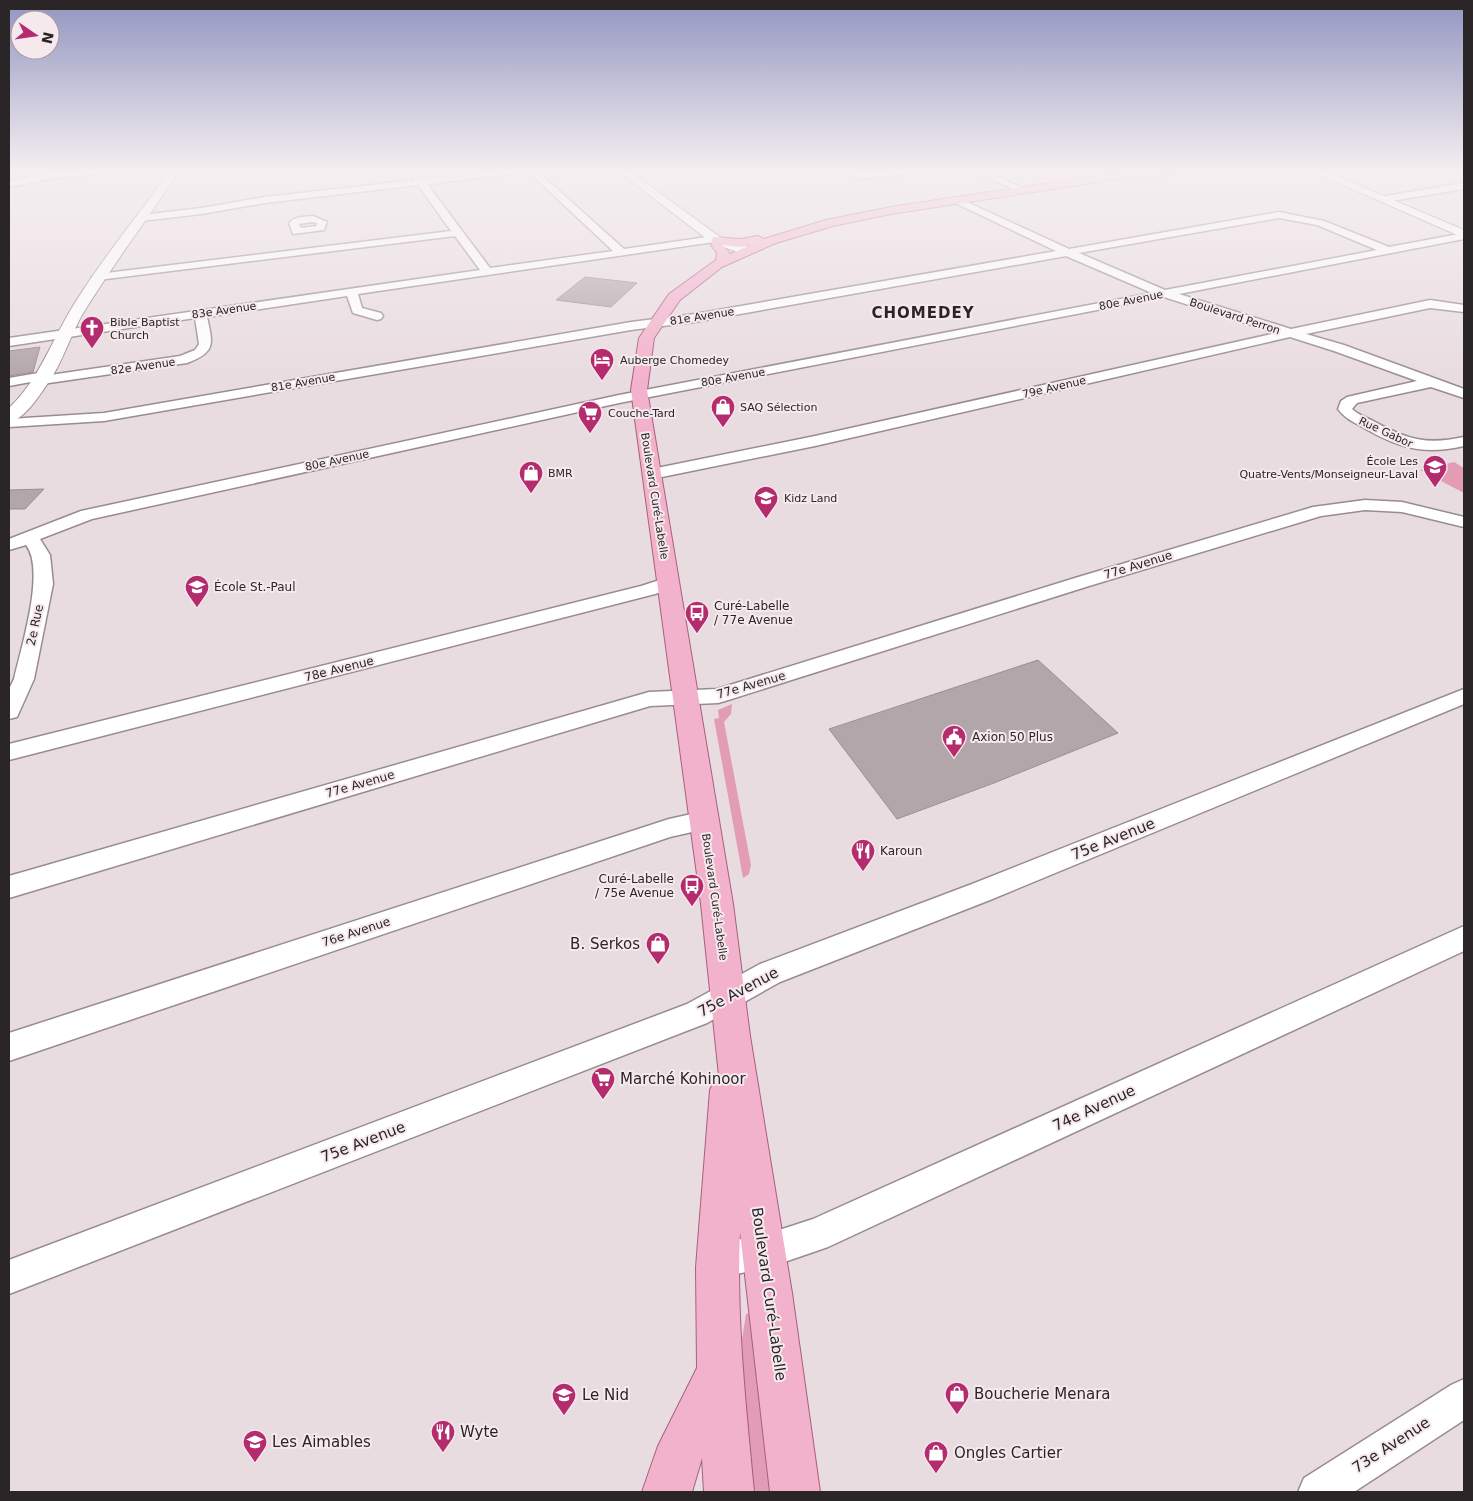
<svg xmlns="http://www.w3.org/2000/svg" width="1473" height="1501" font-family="'DejaVu Sans',sans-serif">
	<rect width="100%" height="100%" fill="#e9dce0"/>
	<path fill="#e29cb5" d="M 1454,462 L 1464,468 L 1464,493 L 1420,470 Z
		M 732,704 L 731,714 L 724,722 L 751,865 L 749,874 L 743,878 L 714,719 L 719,718 L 718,710 Z
		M 753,1313 L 773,1492 L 754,1492 L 740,1352 L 746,1314 Z"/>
	<path fill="#b3a6aa" stroke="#9b8f93" d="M 585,277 L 637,283 L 611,307 L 556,300 Z
		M 40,347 L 33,372 L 9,376 L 9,351 Z
		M 44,489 L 25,509 L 9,509 L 9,490 Z
		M 1038,660 L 1118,733 L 994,783 L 897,819 L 829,729 Z"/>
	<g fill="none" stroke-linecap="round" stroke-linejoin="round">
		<defs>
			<path id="minor" d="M 83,170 L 109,170 L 105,173 L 54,178 L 9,187 L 9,181 L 54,172 Z
				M 168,170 L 177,170 L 173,173 Z
				M 410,170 L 416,170 L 423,179 L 509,170 L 536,170 L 624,249 L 714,236 L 719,239 L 714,242 L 358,294 L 362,308 L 381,313 L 383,316 L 381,319 L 377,320 L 353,313 L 347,296 L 207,317 C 213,344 216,352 187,363 L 42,384 L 36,381 L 9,386 L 9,378 L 44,372 L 50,375 L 180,356 L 195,350 L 199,344 L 195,318 L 9,346 L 9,338 L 480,270 L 455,236 L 98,280 L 92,277 L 98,274 L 451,231 L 418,185 L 265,203 L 201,214 L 142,221 L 137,218 L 142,215 L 201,208 L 265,197 L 415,180 L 409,172 ZM 529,172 L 613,251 L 490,268 L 427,184 Z
				M 836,170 C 844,169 851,172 859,173 C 876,175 900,168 919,170 L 915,173 L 859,179 Z
				M 970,170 L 981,170 L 1028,190 L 1023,193 L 1020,192 Z
				M 1464,183 L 1464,189 L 1385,202 L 1380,199 L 1385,196 Z
				M 956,197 L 1069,249 L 1279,212 L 1324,221 L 1389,247 L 1464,233 L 1464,239 L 1179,294 L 1291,329 L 1430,300 L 1464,305 L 1464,312 L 1430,308 L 1306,334 L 1344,345 L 1464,389 L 1464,398 L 1431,387 L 1357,403 L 1352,409 C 1358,415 1368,418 1375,422 C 1408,440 1427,445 1464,437 L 1464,446 C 1425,455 1401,449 1366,429 C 1356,423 1345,419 1338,409 L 1341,401 L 1347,397 L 1417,381 L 1334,351 L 1290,337 L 815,446 L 652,479 L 646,477 L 644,474 L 646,471 L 652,469 L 815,436 L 1276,333 L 1164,297 L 619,403 L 92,519 L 40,539 L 50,555 L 53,584 L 34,679 L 17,717 L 9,719 L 9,689 L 14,679 C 21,648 46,570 26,545 L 9,550 L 9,539 L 81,511 L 619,395 L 1152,293 L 1066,256 L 695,322 L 631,330 L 104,421 L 9,427 L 9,419 L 104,413 L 631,322 L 695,314 L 1056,251 L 953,202 L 951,200 ZM 1279,218 L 1317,225 L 1377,250 L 1165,290 L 1079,253 Z
				M 313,216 L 327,222 L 324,230 L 293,234 L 289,223 C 295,216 304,217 313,216 ZM 312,222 L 317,223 L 316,226 L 301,228 L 299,224 Z
				M 1365,500 L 1402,502 L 1464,517 L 1464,527 L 1402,512 L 1365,510 L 1321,516 L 1089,586 L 725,701 L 718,703 L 650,706 L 9,898 L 9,876 L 649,692 L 717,689 L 1075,578 L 1313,507 Z
				M 669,577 L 676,579 L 678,583 L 676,587 L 655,594 L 9,760 L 9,744 L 641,586 Z
				M 1464,689 L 1464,704 L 990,900 L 780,982 L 707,1023 L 9,1294 L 9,1260 L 687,1004 L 760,964 L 972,884 Z
				M 705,811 L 714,813 L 717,820 L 714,827 L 670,837 L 9,1061 L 9,1033 L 669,819 Z
				M 1464,926 L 1464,951 L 828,1247 L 764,1269 L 718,1277 L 706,1272 L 701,1260 L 706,1248 L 718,1243 L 764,1235 L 813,1219 Z
				M 1464,1379 L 1464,1420 L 1354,1492 L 1298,1492 L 1304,1478 L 1451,1385 Z"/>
			<path id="tertiary" d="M 167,170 L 177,170 L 172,182 C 142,226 110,269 82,315 C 70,336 62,364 48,383 C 39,396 25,419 9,422 L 9,408 C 39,380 52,340 73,306 C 100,262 132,223 162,182 Z
				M 617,170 L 628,170 L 720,237 L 751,248 L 752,251 L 746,255 L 712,243 Z
				M 1309,170 L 1322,170 L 1464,230 L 1464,238 Z"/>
			<path id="primary" d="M 1136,170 L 1190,170 L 1185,173 L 1136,179 L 1131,177 L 891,214 L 833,226 L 776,243 L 722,267 L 680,300 L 654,338 L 647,390 L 733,904 L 750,1036 L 792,1293 L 820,1492 L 770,1492 L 740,1232 C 736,1319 746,1406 754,1492 L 704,1492 L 702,1458 L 692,1492 L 642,1492 L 658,1446 L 697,1368 L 696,1267 L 710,1090 L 716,1077 L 719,1076 L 701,904 L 631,390 L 639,338 L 669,294 L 716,260 L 717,253 L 711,245 L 713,237 L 740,239 L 758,236 L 764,239 L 826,220 L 891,207 ZM 723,245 L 740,247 L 751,245 L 730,254 Z"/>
		</defs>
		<use href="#minor" stroke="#988c90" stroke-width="3"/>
		<use href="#tertiary" stroke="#988c90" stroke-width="2"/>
		<use href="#primary" stroke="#a7607c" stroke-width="2"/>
		<use href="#minor" fill="#fff" fill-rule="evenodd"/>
		<use href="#tertiary" fill="#fff" fill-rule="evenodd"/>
		<use href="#primary" fill="#f3b2cb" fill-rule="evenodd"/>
	</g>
	<linearGradient id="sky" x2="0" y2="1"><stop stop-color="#9295c0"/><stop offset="0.45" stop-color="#f5eff1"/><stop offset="1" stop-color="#f5eff1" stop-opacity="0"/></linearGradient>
	<rect width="1473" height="380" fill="url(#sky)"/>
	<defs>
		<symbol id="church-pin" viewBox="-11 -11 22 30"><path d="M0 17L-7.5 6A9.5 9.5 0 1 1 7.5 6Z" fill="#b42c6d" stroke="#f6e9ed"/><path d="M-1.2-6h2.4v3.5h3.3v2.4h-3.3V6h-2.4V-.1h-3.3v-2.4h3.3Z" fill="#fff"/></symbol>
		<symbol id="hotel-pin" viewBox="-11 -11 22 30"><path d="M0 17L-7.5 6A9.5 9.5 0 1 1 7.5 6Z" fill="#b42c6d" stroke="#f6e9ed"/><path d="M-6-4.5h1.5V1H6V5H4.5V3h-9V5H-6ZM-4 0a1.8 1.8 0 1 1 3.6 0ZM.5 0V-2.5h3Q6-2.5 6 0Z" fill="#fff"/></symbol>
		<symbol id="shop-pin" viewBox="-11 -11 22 30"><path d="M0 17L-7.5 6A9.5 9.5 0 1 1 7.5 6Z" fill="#b42c6d" stroke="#f6e9ed"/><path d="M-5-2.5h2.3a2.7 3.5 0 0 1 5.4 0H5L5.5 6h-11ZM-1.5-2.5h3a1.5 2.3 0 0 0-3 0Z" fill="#fff"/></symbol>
		<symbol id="supermarket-pin" viewBox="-11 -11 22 30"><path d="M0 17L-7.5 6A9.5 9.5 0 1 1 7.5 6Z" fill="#b42c6d" stroke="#f6e9ed"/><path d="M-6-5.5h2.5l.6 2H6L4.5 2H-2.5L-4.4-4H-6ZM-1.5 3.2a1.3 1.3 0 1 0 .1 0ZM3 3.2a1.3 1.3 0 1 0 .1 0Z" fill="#fff"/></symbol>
		<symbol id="school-pin" viewBox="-11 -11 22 30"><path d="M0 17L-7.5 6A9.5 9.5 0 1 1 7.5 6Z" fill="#b42c6d" stroke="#f6e9ed"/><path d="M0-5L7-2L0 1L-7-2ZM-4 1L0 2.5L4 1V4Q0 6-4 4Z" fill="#fff"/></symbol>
		<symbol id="bus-pin" viewBox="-11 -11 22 30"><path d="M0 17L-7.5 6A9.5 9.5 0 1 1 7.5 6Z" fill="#b42c6d" stroke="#f6e9ed"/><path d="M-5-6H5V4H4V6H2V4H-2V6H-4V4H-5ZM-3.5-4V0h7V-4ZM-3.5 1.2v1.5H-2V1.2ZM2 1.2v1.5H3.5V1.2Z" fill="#fff"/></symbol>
		<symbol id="civic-pin" viewBox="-11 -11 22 30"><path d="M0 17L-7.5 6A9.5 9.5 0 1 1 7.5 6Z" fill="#b42c6d" stroke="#f6e9ed"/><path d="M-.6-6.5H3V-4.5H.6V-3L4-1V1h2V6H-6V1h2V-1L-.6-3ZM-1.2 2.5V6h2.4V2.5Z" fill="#fff"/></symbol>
		<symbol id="restaurant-pin" viewBox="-11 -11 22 30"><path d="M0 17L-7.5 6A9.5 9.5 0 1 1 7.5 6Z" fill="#b42c6d" stroke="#f6e9ed"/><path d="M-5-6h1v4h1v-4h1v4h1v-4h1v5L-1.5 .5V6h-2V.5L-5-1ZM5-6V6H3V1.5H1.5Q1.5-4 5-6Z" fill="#fff"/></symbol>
	</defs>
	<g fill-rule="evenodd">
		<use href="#church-pin" x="78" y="314" width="28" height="38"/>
		<use href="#hotel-pin" x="588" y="346" width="28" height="38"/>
		<use href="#shop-pin" x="709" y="393" width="28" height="38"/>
		<use href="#supermarket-pin" x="576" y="399" width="28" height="38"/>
		<use href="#school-pin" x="1421" y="453" width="28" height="38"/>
		<use href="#shop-pin" x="517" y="459" width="28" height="38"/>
		<use href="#school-pin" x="752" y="484" width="28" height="38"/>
		<use href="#school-pin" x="183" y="573" width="28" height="38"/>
		<use href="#bus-pin" x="683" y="599" width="28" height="38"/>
		<use href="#civic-pin" x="940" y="723" width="28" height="38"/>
		<use href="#restaurant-pin" x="849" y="837" width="28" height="38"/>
		<use href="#bus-pin" x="678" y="872" width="28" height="38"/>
		<use href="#shop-pin" x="644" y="930" width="28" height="38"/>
		<use href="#supermarket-pin" x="589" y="1065" width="28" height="38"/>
		<use href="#shop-pin" x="943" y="1380" width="28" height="38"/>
		<use href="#school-pin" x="550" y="1381" width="28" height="38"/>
		<use href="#restaurant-pin" x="429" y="1418" width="28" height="38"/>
		<use href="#school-pin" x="241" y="1428" width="28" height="38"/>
		<use href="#shop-pin" x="922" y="1439" width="28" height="38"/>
	</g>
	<g text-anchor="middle" stroke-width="4" stroke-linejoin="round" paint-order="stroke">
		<g font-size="11" fill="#2a2527" stroke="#f6e9ed">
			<text transform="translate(1131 300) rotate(-11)" y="4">80e Avenue</text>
			<text transform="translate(224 310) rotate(-8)" y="4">83e Avenue</text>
			<text transform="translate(702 316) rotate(-9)" y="4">81e Avenue</text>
			<text transform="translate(1235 316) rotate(18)" y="4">Boulevard Perron</text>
			<text transform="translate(143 366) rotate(-8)" y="4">82e Avenue</text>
			<text transform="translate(733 377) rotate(-10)" y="4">80e Avenue</text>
			<text transform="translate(303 382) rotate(-10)" y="4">81e Avenue</text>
			<text transform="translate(1054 387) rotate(-13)" y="4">79e Avenue</text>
			<text transform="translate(1386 432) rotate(25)" y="4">Rue Gabor</text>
			<text transform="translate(337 460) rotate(-12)" y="4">80e Avenue</text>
			<text transform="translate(655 496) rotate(81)" y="4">Boulevard Curé-Labelle</text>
			<text transform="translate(715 897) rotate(82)" y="4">Boulevard Curé-Labelle</text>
		</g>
		<g font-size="11" fill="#2a2527" stroke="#f6e9ed" text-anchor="start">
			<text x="110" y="326">Bible Baptist<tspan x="110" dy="13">Church</tspan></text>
			<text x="620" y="364">Auberge Chomedey</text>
			<text x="740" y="411">SAQ Sélection</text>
			<text x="608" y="417">Couche-Tard</text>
			<text x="1418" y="465" text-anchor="end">École Les<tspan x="1418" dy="13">Quatre-Vents/Monseigneur-Laval</tspan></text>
			<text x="548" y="477">BMR</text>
			<text x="784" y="502">Kidz Land</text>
		</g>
		<g font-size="12" fill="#2a2527" stroke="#f6e9ed">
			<text transform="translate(1138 565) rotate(-17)" y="4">77e Avenue</text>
			<text transform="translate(35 625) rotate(-78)" y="4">2e Rue</text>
			<text transform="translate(339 669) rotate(-14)" y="4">78e Avenue</text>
			<text transform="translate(751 685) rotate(-16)" y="4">77e Avenue</text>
			<text transform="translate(360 784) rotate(-16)" y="4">77e Avenue</text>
			<text transform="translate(356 932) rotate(-18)" y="4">76e Avenue</text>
		</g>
		<g font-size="12" fill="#2a2527" stroke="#f6e9ed" text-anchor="start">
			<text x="214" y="591">École St.-Paul</text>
			<text x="714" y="610">Curé-Labelle<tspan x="714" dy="14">/ 77e Avenue</tspan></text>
			<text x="972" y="741">Axion 50 Plus</text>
			<text x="880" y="855">Karoun</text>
			<text x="674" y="883" text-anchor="end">Curé-Labelle<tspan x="674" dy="14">/ 75e Avenue</tspan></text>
		</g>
		<g font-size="15" font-weight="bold" letter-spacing="1" fill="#2a2527" stroke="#f6e9ed">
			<text x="923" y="318">CHOMEDEY</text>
		</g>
		<g font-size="15" fill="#2a2527" stroke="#f6e9ed">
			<text transform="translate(1113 839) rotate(-22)" y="5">75e Avenue</text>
			<text transform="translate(738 992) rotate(-28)" y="5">75e Avenue</text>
			<text transform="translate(1094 1108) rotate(-25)" y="5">74e Avenue</text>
			<text transform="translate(363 1142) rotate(-21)" y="5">75e Avenue</text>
			<text transform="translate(769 1294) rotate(82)" y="5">Boulevard Curé-Labelle</text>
			<text transform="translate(1391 1445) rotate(-33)" y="5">73e Avenue</text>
		</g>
		<g font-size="15" fill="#2a2527" stroke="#f6e9ed" text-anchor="start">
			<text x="640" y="949" text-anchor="end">B. Serkos</text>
			<text x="620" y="1084">Marché Kohinoor</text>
			<text x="974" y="1399">Boucherie Menara</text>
			<text x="582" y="1400">Le Nid</text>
			<text x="460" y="1437">Wyte</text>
			<text x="272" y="1447">Les Aimables</text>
			<text x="954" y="1458">Ongles Cartier</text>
		</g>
	</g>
	<rect width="1473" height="1501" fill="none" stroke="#2a2527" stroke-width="20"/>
	<g transform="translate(35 35) rotate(103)"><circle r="24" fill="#f6e9ed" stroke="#a49b9e"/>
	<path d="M0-4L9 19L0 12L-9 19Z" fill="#b42c6d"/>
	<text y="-8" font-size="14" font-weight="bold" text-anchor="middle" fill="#2a2527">N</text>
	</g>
</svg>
